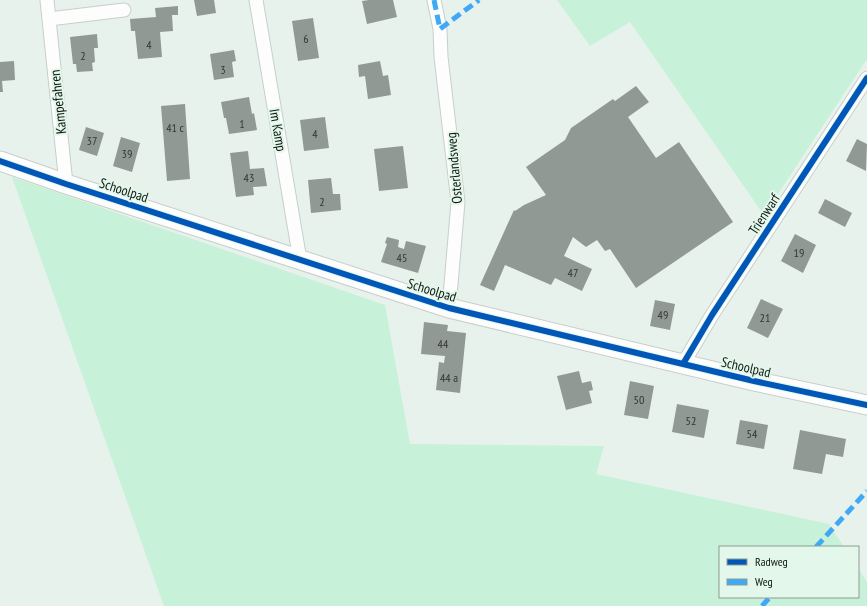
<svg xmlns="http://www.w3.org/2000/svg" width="867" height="606" font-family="'PT Sans Narrow',sans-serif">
	<rect width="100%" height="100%" fill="#e8f2ec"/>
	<path fill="#c7f1d9" d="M 557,0 L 867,0 L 867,59 L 770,206 L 761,211 L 630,22 L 590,46 Z
		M 12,177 L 385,305 L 410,444 L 604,446 L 596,474 L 829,524 L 844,547 L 720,547 L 720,597 L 858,597 L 858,568 L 867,582 L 867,606 L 164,606 Z"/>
	<path fill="#919994" d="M 194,0 L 214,0 L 216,13 L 197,16 Z
		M 369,0 L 393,0 L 397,17 L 367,24 L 362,1 Z
		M 178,6 L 178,15 L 172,15 L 173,31 L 160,32 L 162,57 L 138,59 L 135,31 L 131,31 L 130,19 L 156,17 L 155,8 Z
		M 313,18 L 319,58 L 298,61 L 292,21 Z
		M 97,34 L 98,48 L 94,48 L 95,62 L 92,63 L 93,71 L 77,72 L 76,64 L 73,64 L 70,37 Z
		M 234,50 L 236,61 L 232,62 L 234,77 L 214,80 L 210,54 Z
		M 14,61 L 15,80 L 2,81 L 3,92 L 0,92 L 0,62 Z
		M 380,61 L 383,76 L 388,75 L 391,95 L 368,99 L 365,76 L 359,77 L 358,65 Z
		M 636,86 L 649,102 L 628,117 L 656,158 L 679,142 L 733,222 L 636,288 L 610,249 L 605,251 L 597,240 L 586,247 L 573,237 L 564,256 L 592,269 L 582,291 L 555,278 L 551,285 L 505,265 L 494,291 L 480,285 L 514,210 L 515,211 L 524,205 L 546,195 L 526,167 L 565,140 L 571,128 L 613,99 L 615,101 Z
		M 249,97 L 252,114 L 254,113 L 257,130 L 229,134 L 226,118 L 224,118 L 221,102 Z
		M 185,104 L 190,179 L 167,181 L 161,106 Z
		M 325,117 L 329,148 L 304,151 L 300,120 Z
		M 86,127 L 104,133 L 97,156 L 79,150 Z
		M 121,137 L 140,143 L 132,172 L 113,166 Z
		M 857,139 L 867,144 L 866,171 L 846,161 Z
		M 403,146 L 408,188 L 379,191 L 374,149 Z
		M 248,151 L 250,169 L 264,168 L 267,186 L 253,187 L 254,195 L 236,197 L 230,153 Z
		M 331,178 L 333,194 L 340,194 L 341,210 L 311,213 L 308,180 Z
		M 825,199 L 852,213 L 845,227 L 818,213 Z
		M 795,234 L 816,245 L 803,273 L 781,261 Z
		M 387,237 L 399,240 L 398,247 L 404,249 L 406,241 L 426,246 L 418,273 L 381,262 L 387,244 L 385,243 Z
		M 761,299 L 783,309 L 768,338 L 747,328 Z
		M 655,300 L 675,304 L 670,330 L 650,326 Z
		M 424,322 L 448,325 L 447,331 L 466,333 L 460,393 L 436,390 L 439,362 L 444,363 L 445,356 L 421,354 Z
		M 579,371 L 582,383 L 591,381 L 593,390 L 589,391 L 592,403 L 566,410 L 557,376 Z
		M 630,381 L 654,386 L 648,419 L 624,415 Z
		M 677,404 L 709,410 L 704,438 L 672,432 Z
		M 740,420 L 768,425 L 764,449 L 736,444 Z
		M 800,430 L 846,439 L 843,457 L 826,454 L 822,474 L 793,469 Z"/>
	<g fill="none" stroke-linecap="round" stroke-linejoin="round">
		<defs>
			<path id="street" d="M 47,0 L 66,184
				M 256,0 L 300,260
				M 434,0 L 440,29 L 441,57 L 458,202 L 449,308
				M 49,19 L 124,10
				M 683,364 L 712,315 L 867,78"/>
			<path id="secondary" d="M 0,161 L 66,184 L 449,308 L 754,381 L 867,405"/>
		</defs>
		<use href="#street" stroke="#c7cfcb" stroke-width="15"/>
		<use href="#secondary" stroke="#c7cfcb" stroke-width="21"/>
		<use href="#street" stroke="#fcfdfc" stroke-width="13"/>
		<use href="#secondary" stroke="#fcfdfc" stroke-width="19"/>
		<path stroke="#3fa9f5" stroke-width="5" stroke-dasharray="10 5" stroke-linecap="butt" d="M 434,0 L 440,29 L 479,0
			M 816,547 L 867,491
			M 762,606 L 770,597"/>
		<defs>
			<path id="cycleway" d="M 0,161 L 66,184 L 449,308 L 754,381 L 867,405
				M 683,364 L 712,315 L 867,78"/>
		</defs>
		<use href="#cycleway" stroke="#e3f7eb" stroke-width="8"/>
		<use href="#cycleway" stroke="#0057b8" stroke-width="6"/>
	</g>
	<g text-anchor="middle" stroke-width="4" stroke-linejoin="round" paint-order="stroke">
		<g font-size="12" fill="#303732">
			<text x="306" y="43">6</text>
			<text x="149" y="49">4</text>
			<text x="83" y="60">2</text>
			<text x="223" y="74">3</text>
			<text x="242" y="128">1</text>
			<text x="175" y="132">41 c</text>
			<text x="315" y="138">4</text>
			<text x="92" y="145">37</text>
			<text x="127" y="158">39</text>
			<text x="249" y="182">43</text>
			<text x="322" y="206">2</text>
			<text x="799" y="257">19</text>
			<text x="402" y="262">45</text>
			<text x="573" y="277">47</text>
			<text x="663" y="319">49</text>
			<text x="765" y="322">21</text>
			<text x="443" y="348">44</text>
			<text x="449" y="382">44 a</text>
			<text x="639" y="404">50</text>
			<text x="691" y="425">52</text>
			<text x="752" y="438">54</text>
		</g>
		<g font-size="14" fill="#0f1612" stroke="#e3f7eb">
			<text transform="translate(58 102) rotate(-96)" y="5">Kampefahren</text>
			<text transform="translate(278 130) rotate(80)" y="5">Im Kamp</text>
			<text transform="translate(454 168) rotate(-95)" y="5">Osterlandsweg</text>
			<text transform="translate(124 190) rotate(18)" y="5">Schoolpad</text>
			<text transform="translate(764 214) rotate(-57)" y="5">Trienwarf</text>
			<text transform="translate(432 290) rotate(17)" y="5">Schoolpad</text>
			<text transform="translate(746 367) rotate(13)" y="5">Schoolpad</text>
		</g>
	</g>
	<rect x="719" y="546" width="140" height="52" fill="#e3f7eb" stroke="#8e9d94"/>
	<rect x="727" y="559" width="20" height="6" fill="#0057b8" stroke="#8e9d94"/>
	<text x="755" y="566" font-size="12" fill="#0f1612">Radweg</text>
	<rect x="727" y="579" width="20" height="6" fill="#3fa9f5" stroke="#8e9d94"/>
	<text x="755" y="586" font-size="12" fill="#0f1612">Weg</text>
</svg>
